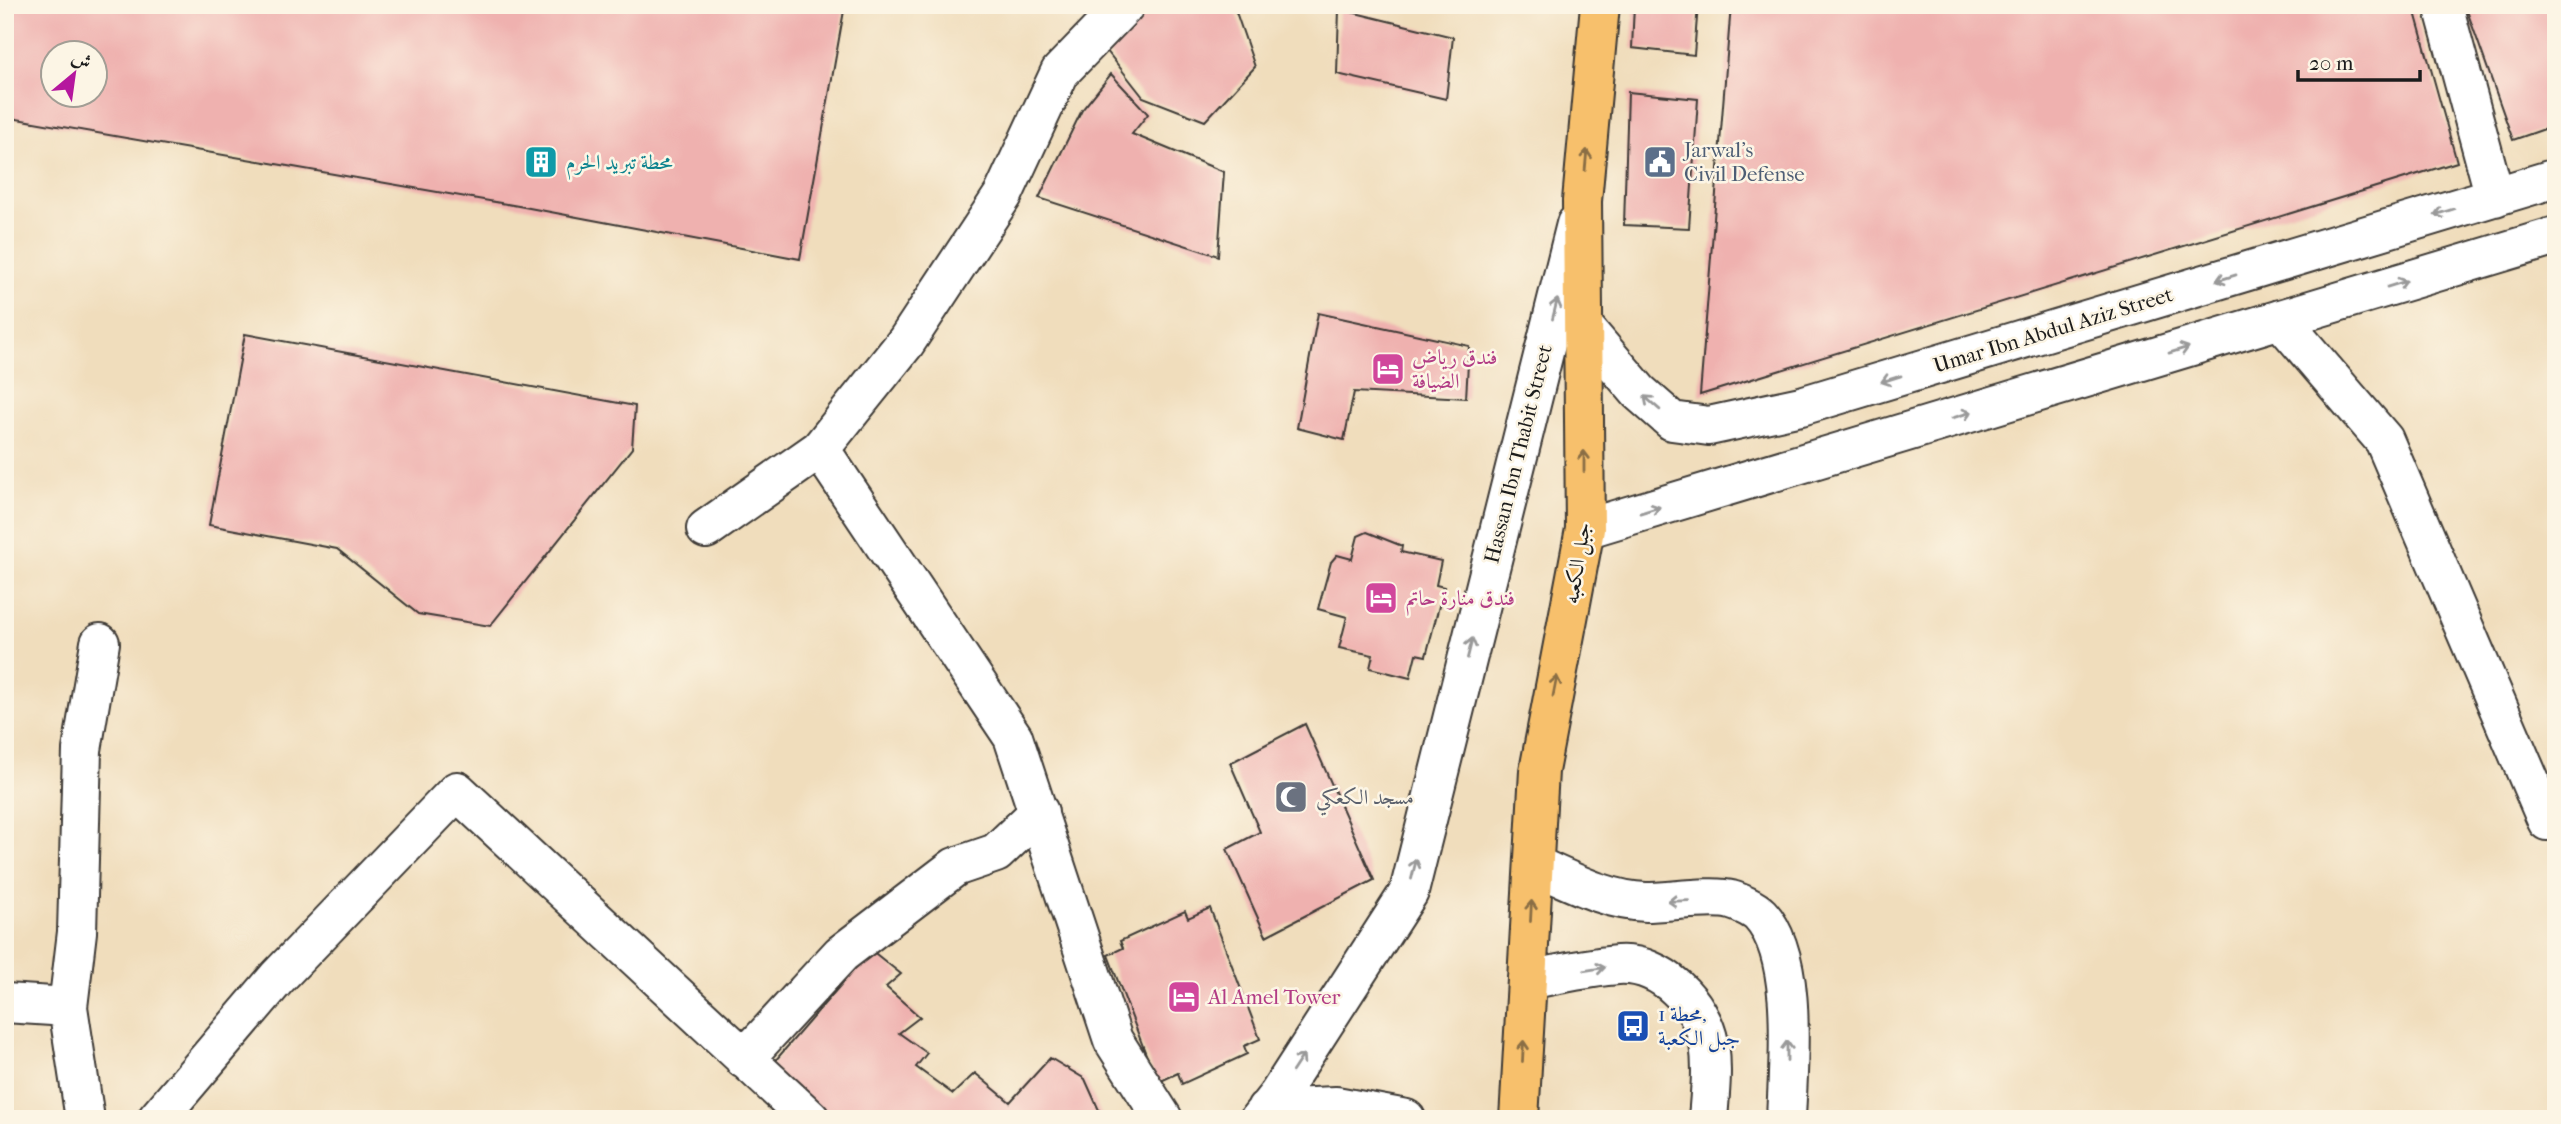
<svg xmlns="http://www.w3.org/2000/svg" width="2561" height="1124" font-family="'IM FELL French Canon',Amiri,serif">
	<rect width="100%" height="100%" fill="#fcf5e5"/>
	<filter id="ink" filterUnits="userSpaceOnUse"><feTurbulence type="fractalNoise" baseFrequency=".0143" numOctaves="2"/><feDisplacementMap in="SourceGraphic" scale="14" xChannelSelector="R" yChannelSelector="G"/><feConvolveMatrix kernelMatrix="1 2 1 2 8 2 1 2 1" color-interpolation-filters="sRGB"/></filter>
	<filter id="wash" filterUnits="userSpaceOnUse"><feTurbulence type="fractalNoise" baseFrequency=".00686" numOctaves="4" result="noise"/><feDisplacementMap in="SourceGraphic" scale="28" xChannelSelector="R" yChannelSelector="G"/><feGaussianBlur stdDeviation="1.57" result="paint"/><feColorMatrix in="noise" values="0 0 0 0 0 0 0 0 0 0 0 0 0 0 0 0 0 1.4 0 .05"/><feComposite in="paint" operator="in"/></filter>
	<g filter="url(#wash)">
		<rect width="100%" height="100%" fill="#f0ddbc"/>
		<g id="blocks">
			<path fill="#efb1af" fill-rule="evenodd" d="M 5,5 L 845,5 L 800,259 L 524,207 L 5,117 ZM 52,52 L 94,52 L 94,94 L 52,94 Z
				M 1129,5 L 1227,5 L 1236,12 L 1255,67 L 1205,121 L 1143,97 L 1103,46 Z
				M 1258,5 L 1296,5 L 1296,7 L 1261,12 Z
				M 1634,5 L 1698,5 L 1694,55 L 1632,48 Z
				M 1731,5 L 2413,5 L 2457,162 L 1700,395 Z
				M 2465,5 L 2556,5 L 2556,125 L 2513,140 Z
				M 1339,9 L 1453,37 L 1446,99 L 1337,74 Z
				M 1111,74 L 1148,114 L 1132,134 L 1224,172 L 1218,256 L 1039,198 L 1082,110 Z
				M 1628,92 L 1698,99 L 1689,228 L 1624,225 Z
				M 1318,313 L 1469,346 L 1466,398 L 1354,392 L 1344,440 L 1297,428 Z
				M 245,334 L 635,406 L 632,448 L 490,626 L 418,614 L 337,549 L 209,525 Z
				M 1367,532 L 1402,546 L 1401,552 L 1441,561 L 1436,585 L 1444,587 L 1426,656 L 1416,654 L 1410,678 L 1370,668 L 1373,655 L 1339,648 L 1347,617 L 1318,609 L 1331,562 L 1337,555 L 1352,559 L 1358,536 Z
				M 1305,724 L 1374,880 L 1266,936 L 1227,849 L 1260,832 L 1230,763 Z
				M 1210,908 L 1260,1039 L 1244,1046 L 1247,1054 L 1182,1084 L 1178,1073 L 1157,1083 L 1108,955 L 1123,948 L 1120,941 L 1185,911 L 1188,918 Z
				M 871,950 L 901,974 L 886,987 L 920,1017 L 899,1033 L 927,1053 L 916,1067 L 953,1094 L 975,1073 L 1010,1102 L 1050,1058 L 1085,1079 L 1103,1119 L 824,1119 L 768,1069 Z"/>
		</g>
	</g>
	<g filter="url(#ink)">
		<use href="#blocks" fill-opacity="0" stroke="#3c3934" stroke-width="2"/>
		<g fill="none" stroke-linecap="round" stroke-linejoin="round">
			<defs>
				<path id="minor" d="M 2443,5 L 2495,197
					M 2280,319 L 2384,440 L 2547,821 L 2556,807
					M 1583,326 L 1639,392 L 1672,421 L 1709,426 L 1801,406 L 2556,178
					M 820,449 L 1013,737 L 1113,1040 L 1163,1119
					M 706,529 L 820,449 L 906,342 L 1003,195 L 1060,72 L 1125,5
					M 1585,529 L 2556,236
					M 1534,865 C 1569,880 1607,901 1646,902 C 1667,902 1714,895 1731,900 C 1739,902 1754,909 1760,915 C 1799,957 1788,1064 1786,1119
					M 1527,980 C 1557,975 1588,967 1618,965 C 1661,962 1701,1003 1709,1043 C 1713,1069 1710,1093 1708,1119
					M 5,1003 L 68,1007
					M 744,1059 L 841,954 L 955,867 L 996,853 L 1039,812
					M 1266,1109 L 1336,1106 L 1406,1119
					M 85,1119 L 68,1007 L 77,932 L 82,750 L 100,643
					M 157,1119 L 277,978 L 457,791 L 810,1119
					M 1259,1119 L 1278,1095 L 1409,892 L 1576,224"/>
				<path id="highway" d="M 1519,1119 L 1539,771 L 1585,529 L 1582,201 L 1600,5"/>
			</defs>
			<use href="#minor" stroke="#3c3934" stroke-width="42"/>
			<use href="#highway" stroke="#3c3934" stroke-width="42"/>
			<use href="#minor" stroke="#fff" stroke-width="38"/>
			<use href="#highway" stroke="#f7c06c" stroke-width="38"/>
		</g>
		<defs><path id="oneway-shaft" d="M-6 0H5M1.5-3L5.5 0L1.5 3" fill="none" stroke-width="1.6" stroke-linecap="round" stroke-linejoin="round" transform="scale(1.75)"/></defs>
		<g stroke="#8a6e44">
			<use href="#oneway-shaft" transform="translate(1586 160) rotate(-85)"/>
			<use href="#oneway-shaft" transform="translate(1584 461) rotate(-90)"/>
			<use href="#oneway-shaft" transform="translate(1555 686) rotate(-79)"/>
			<use href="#oneway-shaft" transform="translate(1531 911) rotate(-87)"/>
			<use href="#oneway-shaft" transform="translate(1523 1051) rotate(-87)"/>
		</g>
		<g stroke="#999">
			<use href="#oneway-shaft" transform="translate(2444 212) rotate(163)"/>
			<use href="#oneway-shaft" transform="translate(2226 278) rotate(163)"/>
			<use href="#oneway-shaft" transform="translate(2397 284) rotate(-17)"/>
			<use href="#oneway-shaft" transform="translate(1555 309) rotate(-76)"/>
			<use href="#oneway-shaft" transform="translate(2179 350) rotate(-17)"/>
			<use href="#oneway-shaft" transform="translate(1891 379) rotate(163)"/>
			<use href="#oneway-shaft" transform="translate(1652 403) rotate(-139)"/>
			<use href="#oneway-shaft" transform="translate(1962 415) rotate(-17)"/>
			<use href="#oneway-shaft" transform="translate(1650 510) rotate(-17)"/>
			<use href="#oneway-shaft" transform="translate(1470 648) rotate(-76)"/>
			<use href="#oneway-shaft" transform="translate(1414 869) rotate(-76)"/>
			<use href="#oneway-shaft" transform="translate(1678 901) rotate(178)"/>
			<use href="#oneway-shaft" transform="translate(1595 969) rotate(-9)"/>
			<use href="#oneway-shaft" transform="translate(1787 1051) rotate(-90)"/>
			<use href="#oneway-shaft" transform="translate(1298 1063) rotate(-57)"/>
		</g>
	</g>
	<defs>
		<symbol id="building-square" viewBox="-11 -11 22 22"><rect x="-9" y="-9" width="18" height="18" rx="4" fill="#0f9aa8" stroke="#fcf5e5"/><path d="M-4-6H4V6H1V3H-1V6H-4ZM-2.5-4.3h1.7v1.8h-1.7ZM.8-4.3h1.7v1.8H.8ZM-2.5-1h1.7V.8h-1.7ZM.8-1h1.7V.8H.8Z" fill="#fff"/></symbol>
		<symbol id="civic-square" viewBox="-11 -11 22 22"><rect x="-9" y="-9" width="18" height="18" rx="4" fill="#5c6f8a" stroke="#fcf5e5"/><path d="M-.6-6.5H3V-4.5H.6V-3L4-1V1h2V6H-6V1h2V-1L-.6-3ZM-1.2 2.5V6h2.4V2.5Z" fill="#fff"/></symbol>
		<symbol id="hotel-square" viewBox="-11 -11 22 22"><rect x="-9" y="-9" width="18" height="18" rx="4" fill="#d1479c" stroke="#fcf5e5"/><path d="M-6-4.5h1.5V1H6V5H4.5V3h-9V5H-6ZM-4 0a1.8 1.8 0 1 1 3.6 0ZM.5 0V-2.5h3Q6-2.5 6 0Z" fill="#fff"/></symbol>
		<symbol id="mosque-square" viewBox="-11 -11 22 22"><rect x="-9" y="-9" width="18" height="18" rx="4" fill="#6b7280" stroke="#fcf5e5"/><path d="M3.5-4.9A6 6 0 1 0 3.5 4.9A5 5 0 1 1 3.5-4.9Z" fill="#fff"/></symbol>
		<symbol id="bus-square" viewBox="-11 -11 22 22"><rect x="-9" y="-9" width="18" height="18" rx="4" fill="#1a4fb4" stroke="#fcf5e5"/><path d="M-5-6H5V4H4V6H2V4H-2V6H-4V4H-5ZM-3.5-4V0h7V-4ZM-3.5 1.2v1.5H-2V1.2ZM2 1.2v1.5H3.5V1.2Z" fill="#fff"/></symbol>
	</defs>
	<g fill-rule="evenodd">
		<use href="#building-square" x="522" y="143" width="38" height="38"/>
		<use href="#civic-square" x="1641" y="143" width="38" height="38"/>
		<use href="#hotel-square" x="1369" y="350" width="38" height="38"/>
		<use href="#hotel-square" x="1362" y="579" width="38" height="38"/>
		<use href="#mosque-square" x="1272" y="778" width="38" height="38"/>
		<use href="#hotel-square" x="1165" y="978" width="38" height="38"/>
		<use href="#bus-square" x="1614" y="1007" width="38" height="38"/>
	</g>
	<g text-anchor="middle" stroke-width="5" stroke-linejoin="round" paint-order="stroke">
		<g font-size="21" fill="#4e5e75" stroke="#fcf5e5" text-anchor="start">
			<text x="1684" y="157">Jarwal's<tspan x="1684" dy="24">Civil Defense</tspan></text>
		</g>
		<g font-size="21" fill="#0d838f" stroke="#fcf5e5" text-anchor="start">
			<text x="566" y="169">محطة تبريد الحرم</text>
		</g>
		<g font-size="21" fill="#1c1c1c" stroke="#fcf5e5">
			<text transform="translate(2053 330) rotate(-17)" y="7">Umar Ibn Abdul Aziz Street</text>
			<text transform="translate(1518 454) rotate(-76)" y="7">Hassan Ibn Thabit Street</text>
			<text transform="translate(1577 563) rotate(-81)" y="7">جبل الكعبه</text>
		</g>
		<g font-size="21" fill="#b23c85" stroke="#fcf5e5" text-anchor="start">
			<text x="1412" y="364">فندق رياض<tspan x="1412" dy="24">الضيافة</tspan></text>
			<text x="1406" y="605">فندق منارة حاتم</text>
			<text x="1208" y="1004">Al Amel Tower</text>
		</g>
		<g font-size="21" fill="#5b616d" stroke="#fcf5e5" text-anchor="start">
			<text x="1316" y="804">مسجد الكعكي</text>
		</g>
		<g font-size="21" fill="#164399" stroke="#fcf5e5" text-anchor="start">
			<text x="1658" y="1021">محطة 1,<tspan x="1658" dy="24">جبل الكعبة</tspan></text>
		</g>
	</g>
	<rect width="2561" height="1124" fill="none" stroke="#fcf5e5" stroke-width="28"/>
	<g transform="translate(74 74) rotate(29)"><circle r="33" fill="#fcf5e5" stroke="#a29e95" stroke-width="2"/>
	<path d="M0-5L12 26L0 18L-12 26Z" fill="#b5179e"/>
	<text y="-10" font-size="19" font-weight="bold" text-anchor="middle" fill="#1c1c1c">ش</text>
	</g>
	<path d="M2298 70v10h122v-10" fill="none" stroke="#1c1c1c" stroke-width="3.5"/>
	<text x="2309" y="70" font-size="21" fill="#1c1c1c" stroke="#fcf5e5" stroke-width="5" paint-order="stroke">20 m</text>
</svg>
